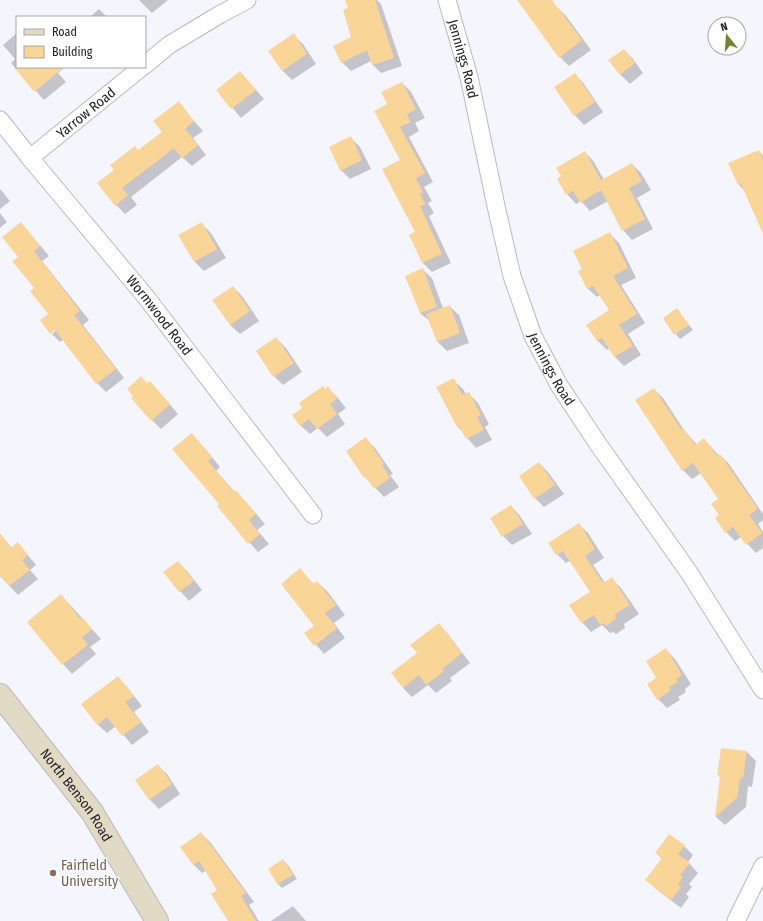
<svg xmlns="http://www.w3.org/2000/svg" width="763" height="921" font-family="'Fira Sans Condensed',sans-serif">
	<rect width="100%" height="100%" fill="#f5f6fd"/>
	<path fill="#0003" d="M 139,0 L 168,0 L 152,13 Z
		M 357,0 L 377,0 L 381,4 L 402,66 L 381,73 L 372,64 L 371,61 L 351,71 L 342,62 L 352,38 L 349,9 Z
		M 518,0 L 549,0 L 566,16 L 591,50 L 569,66 L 560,57 Z
		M 99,9 L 107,17 L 90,17 Z
		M 17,33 L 17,67 L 65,67 L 58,73 L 66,82 L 44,100 L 11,63 L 15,59 L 3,45 Z
		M 293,35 L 303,44 L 316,64 L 292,80 L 283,71 L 269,51 Z
		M 624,50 L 633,59 L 643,73 L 630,84 L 620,74 Z
		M 240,72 L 264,99 L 241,118 L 217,90 Z
		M 575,74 L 584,84 L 603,112 L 584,125 L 575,115 Z
		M 402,83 L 411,92 L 425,118 L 415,123 L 419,131 L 409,137 L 433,182 L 424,187 L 432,201 L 428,203 L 434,213 L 429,216 L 451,263 L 432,272 L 423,263 L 410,235 L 416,232 L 388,105 Z
		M 178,103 L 203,131 L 193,138 L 206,155 L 192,166 L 182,157 L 131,197 L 137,205 L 125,214 L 116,205 L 98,183 L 163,132 Z
		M 350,137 L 360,147 L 371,169 L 350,179 L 341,170 Z
		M 759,151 L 763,156 L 763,219 L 746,192 L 739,185 Z
		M 585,152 L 594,162 L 604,180 L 632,164 L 641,173 L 651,190 L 637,198 L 653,229 L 632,240 L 623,230 L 608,201 L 590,211 L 581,201 L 576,204 L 567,194 Z
		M 0,189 L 10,201 L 0,209 Z
		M 0,213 L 7,222 L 0,228 Z
		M 21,223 L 49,256 L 42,261 L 89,320 L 83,325 L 124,378 L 106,392 L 97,383 L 63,340 L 60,342 L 52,334 L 59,328 L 49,314 L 19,257 Z
		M 201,223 L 211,233 L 226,258 L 204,271 L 195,262 Z
		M 609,233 L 619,243 L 636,278 L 621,285 L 645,323 L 628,334 L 641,355 L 624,366 L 615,357 L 609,348 L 607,350 L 597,340 L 611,311 L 600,295 L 597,297 L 587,288 L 584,270 Z
		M 422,269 L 432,278 L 443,308 L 449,306 L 459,315 L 469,343 L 447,351 L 438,342 L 431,322 L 420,313 Z
		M 233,287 L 242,296 L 259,321 L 240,334 L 230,325 Z
		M 677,310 L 693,330 L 680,339 L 664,319 Z
		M 276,338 L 286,348 L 302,372 L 283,385 L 274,376 Z
		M 453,380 L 463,389 L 466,395 L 468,393 L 478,403 L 489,424 L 485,427 L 492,440 L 476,448 L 458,427 L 437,388 Z
		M 148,384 L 159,392 L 178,414 L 161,429 L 152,420 Z
		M 328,388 L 337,397 L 346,408 L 338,414 L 345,424 L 327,437 L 318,428 L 310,434 L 300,425 L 303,408 Z
		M 654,389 L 663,398 L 684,430 L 697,445 L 704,439 L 719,456 L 720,455 L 729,464 L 763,514 L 763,520 L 758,524 L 763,532 L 763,548 L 756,553 L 741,537 L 735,541 L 726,532 L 721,516 L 720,499 L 701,473 L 692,479 L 683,470 Z
		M 366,439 L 375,448 L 393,474 L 390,475 L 399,487 L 384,497 L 365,477 Z
		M 201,444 L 220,467 L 216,471 L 235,492 L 236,491 L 245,501 L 265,524 L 257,530 L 269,544 L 258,552 L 218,506 L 220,504 Z
		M 539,463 L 548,472 L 564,494 L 544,507 L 535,498 Z
		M 511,506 L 520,516 L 532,534 L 512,545 L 503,536 Z
		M 578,524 L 588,533 L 604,558 L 593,565 L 605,583 L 612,579 L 621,588 L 639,614 L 624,624 L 625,628 L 616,634 L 613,632 L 610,633 L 602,625 L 591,632 L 582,622 L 571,605 L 592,592 L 571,560 L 566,563 L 557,554 Z
		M 0,534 L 12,548 L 18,543 L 36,565 L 30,570 L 38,579 L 18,595 L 0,576 Z
		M 178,562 L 187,571 L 202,590 L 189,601 L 180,591 Z
		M 300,570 L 314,584 L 317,582 L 327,591 L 345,615 L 334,623 L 345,638 L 324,654 L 306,633 L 315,626 Z
		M 61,595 L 101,639 L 90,647 L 96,654 L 72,674 L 63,664 L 28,622 Z
		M 439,625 L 448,634 L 470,663 L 450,678 L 452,681 L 436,693 L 428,685 L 412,697 L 403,688 L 418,653 Z
		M 666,650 L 675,659 L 691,684 L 685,689 L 686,692 L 678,697 L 680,700 L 667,708 L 658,699 L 658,678 Z
		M 118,677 L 127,687 L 142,706 L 134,712 L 149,732 L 132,745 L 116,726 L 107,733 L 97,724 Z
		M 747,752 L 756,761 L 752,787 L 748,786 L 746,807 L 725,825 L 716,817 L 721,778 L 718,775 Z
		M 157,765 L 167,774 L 180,794 L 159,809 L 150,800 L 136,780 Z
		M 201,833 L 210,842 L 254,902 L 249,905 L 259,921 L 230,921 L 218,891 L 206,871 L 202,873 L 194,865 L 181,848 Z
		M 684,846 L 693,855 L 688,862 L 698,873 L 689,884 L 692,887 L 686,894 L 689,897 L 681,908 L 656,889 L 647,880 L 662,859 L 656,853 Z
		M 283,860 L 288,865 L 297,879 L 282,888 L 278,884 L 269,869 Z
		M 293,906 L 306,921 L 271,921 Z"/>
	<path fill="#fad598" d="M 345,0 L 375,0 L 394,58 L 372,65 L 367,50 L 341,63 L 333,46 L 351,37 L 343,10 L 348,8 Z
		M 517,0 L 552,0 L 582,40 L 559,58 Z
		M 294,33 L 307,54 L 282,71 L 268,51 Z
		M 624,49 L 635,63 L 620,75 L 608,60 Z
		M 14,67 L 64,67 L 34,92 Z
		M 240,71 L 256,90 L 231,109 L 216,90 Z
		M 575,73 L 595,102 L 574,116 L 554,87 Z
		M 402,82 L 416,109 L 407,114 L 411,122 L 400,127 L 425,173 L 416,178 L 423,192 L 420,194 L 425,204 L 420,206 L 442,254 L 422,263 L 409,235 L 415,232 L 382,169 L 400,160 L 374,111 L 387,104 L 381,92 Z
		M 179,101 L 194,121 L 185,129 L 198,145 L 182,158 L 174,148 L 122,188 L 128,195 L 115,206 L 97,183 L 114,170 L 110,165 L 135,146 L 138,150 L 162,132 L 153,121 Z
		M 351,136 L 362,160 L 340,171 L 329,147 Z
		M 759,150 L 763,160 L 763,234 L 741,184 L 738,185 L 728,163 Z
		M 585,151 L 601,180 L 632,163 L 642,181 L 629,188 L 645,219 L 622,231 L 601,190 L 580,203 L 573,191 L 566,195 L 557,179 L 561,176 L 556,168 Z
		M 21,222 L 40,246 L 34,251 L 80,311 L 74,315 L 116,369 L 96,384 L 55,330 L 50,334 L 40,320 L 48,314 L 30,291 L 34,288 L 12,261 L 18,257 L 2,237 Z
		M 202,222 L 217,249 L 194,262 L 178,235 Z
		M 610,232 L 628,268 L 613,276 L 637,314 L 619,325 L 633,346 L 614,357 L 602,338 L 597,341 L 586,325 L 609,310 L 593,286 L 587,289 L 578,271 L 582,269 L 573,251 Z
		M 423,268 L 437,307 L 420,313 L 405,276 Z
		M 233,286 L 250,311 L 230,325 L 212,300 Z
		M 450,305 L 460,333 L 437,342 L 426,314 Z
		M 677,308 L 689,325 L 674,335 L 663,318 Z
		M 276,337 L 294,363 L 273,377 L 256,351 Z
		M 141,376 L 147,383 L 150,381 L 170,404 L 151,421 L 131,398 L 133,396 L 127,389 Z
		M 454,378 L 462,395 L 469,392 L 481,415 L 477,417 L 484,430 L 466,439 L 459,426 L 457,427 L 436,387 Z
		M 323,386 L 325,389 L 328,386 L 337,399 L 330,404 L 337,414 L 317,429 L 309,419 L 300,426 L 292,415 L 302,408 L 299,403 Z
		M 654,388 L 681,429 L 683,428 L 695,445 L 704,438 L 717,456 L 720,454 L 758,509 L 749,515 L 762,533 L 746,545 L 733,527 L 725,533 L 715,518 L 719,515 L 711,504 L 718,499 L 693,463 L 682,471 L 635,400 Z
		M 192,433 L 212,458 L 208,461 L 234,492 L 236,490 L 256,514 L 249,520 L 260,534 L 248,544 L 217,506 L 219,504 L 172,449 Z
		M 366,437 L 384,464 L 382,465 L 390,478 L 374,489 L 365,476 L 364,478 L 346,451 Z
		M 539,462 L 555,485 L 534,499 L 519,476 Z
		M 511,505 L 523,524 L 502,537 L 490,518 Z
		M 579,523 L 595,549 L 585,556 L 603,583 L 612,577 L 630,605 L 615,614 L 616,619 L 606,626 L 604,623 L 600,625 L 594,615 L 581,623 L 569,605 L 590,592 L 563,551 L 556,555 L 548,543 Z
		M 0,533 L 11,548 L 18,542 L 28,555 L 22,560 L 30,570 L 9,586 L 0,575 Z
		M 178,561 L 194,581 L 179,592 L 163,572 Z
		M 300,568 L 313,584 L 317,581 L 336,605 L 325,613 L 337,628 L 314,646 L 304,633 L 314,626 L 281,584 Z
		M 61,594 L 80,619 L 82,617 L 92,629 L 82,637 L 88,645 L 62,665 L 27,622 Z
		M 439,623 L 462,653 L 442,669 L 444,671 L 426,685 L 419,675 L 403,688 L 391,673 L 417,653 L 410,645 Z
		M 666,648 L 682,675 L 676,679 L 678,682 L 669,687 L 671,690 L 657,700 L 647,684 L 656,678 L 646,661 Z
		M 118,676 L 134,696 L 125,702 L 141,722 L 122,736 L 107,717 L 97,725 L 81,704 Z
		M 721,748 L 747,751 L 743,778 L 740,778 L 737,798 L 715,817 L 720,776 L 717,775 Z
		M 158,764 L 172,784 L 149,800 L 135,780 Z
		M 201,832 L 246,893 L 241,896 L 256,921 L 228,921 L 211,894 L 217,890 L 199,861 L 193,865 L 180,847 Z
		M 669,834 L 685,845 L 678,854 L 690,863 L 680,875 L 683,877 L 678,885 L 681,887 L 671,900 L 645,880 L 662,858 L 655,853 Z
		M 283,859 L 293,875 L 277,884 L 268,869 Z"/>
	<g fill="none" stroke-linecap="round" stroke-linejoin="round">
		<defs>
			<g id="minor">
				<path id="s1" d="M 447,0 L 469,77 L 496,206 L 512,276 L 533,336 L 559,385 L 598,444 L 688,571 L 763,690"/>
				<path d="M 145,65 L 169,45 L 219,15 L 247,0"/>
				<path id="s2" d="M 0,120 L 30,158 L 146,297 L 313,515"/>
				<path id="s3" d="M 30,158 L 142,67"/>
				<path d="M 736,921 L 763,866"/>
			</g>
			<g id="secondary">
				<path id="s4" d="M 0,695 L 92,812 L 157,921"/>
			</g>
		</defs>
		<use href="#minor" stroke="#b9b9c0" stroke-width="19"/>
		<use href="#secondary" stroke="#b9b9c0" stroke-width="24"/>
		<use href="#minor" stroke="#fff" stroke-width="17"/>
		<use href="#secondary" stroke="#e1dbc6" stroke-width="22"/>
	</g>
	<circle fill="#8d6e63" stroke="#fff" stroke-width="1.5" cx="53" cy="873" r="4"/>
	<g text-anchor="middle" stroke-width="3" stroke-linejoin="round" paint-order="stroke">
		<g font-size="14" fill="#222325" stroke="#fff">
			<text dy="5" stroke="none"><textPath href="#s1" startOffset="61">Jennings Road</textPath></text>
			<text dy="5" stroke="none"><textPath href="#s3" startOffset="72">Yarrow Road</textPath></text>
			<text dy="5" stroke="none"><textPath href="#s2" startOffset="252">Wormwood Road</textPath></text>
			<text dy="5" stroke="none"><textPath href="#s1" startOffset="385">Jennings Road</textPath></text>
			<text dy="5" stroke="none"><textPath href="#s4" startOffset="126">North Benson Road</textPath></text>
		</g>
		<g font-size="14" fill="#785e54" stroke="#fff" text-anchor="start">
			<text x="61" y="870">Fairfield<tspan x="61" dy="16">University</tspan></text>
		</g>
	</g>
	<rect x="16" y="16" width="130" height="52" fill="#ffffff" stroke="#a7a7a8"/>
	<rect x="24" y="29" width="20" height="6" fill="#e1dbc6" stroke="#a7a7a8"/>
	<text x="52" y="36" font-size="12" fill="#222325">Road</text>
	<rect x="24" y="46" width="20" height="12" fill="#fad598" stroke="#a7a7a8"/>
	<text x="52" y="56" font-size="12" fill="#222325">Building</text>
	<g transform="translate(727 36) rotate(343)"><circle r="19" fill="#ffffff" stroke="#a7a7a8"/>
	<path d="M0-3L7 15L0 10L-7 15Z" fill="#758230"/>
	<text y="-6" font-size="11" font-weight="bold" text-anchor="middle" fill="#222325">N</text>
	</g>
</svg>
